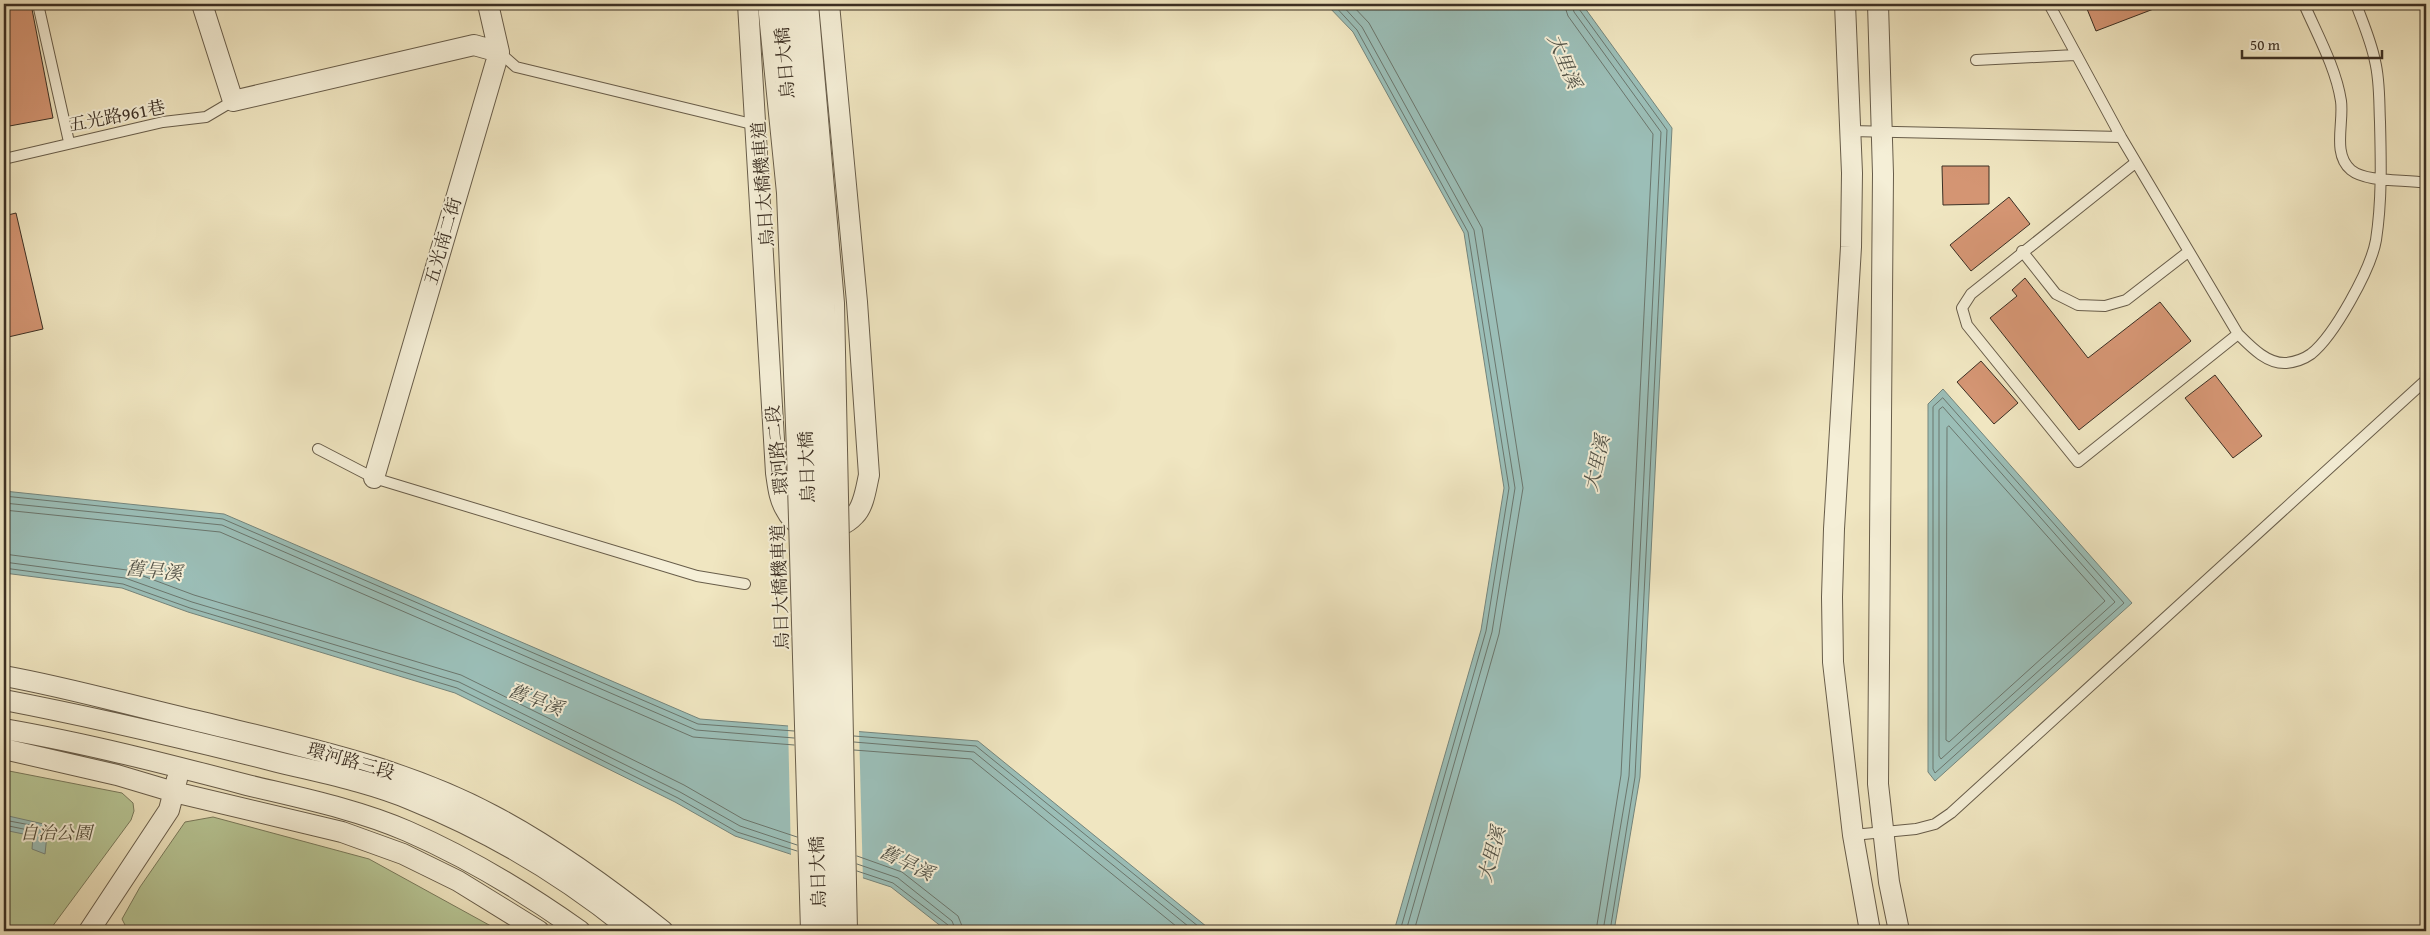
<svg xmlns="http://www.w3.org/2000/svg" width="2430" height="935" font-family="'Gentium Book Plus','Noto Serif TC',serif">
	<rect width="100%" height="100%" fill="#f0e6c1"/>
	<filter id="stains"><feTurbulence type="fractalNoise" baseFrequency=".004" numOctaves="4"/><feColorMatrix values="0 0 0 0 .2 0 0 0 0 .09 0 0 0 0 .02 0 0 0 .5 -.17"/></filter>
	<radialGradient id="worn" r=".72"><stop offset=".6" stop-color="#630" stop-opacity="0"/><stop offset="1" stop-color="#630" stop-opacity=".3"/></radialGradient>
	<path fill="#b7c695" stroke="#797a5c" d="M 4,770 L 122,793 L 133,803 L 134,811 L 131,820 L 49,931 L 4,931 Z
		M 213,817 L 369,859 L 500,931 L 128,931 L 122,919 L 140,887 L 185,822 Z"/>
	<path fill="#9bbeb7" stroke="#75857c" d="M 1326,4 L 1582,4 L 1672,128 L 1640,777 L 1614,931 L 1394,931 L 1481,630 L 1504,488 L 1464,233 L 1353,32 Z
		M 1943,389 L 2132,603 L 1935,781 L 1928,772 L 1928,404 Z
		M 4,491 L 224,514 L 700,719 L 978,741 L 1212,931 L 947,931 L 891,887 L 735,836 L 675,802 L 455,693 L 188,612 L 122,588 L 4,573 Z
		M 4,815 L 48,825 L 45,854 L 32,849 L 33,836 L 4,830 Z"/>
	<path fill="#f0e6c1" d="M 788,723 L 859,729 L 863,881 L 791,857 Z"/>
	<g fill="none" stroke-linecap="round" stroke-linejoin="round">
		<path stroke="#6b766d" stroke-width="1" d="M 1333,4 L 1357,30 L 1468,232 L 1509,488 L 1486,631 L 1400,931
			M 1341,4 L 1362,27 L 1474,230 L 1515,488 L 1492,632 L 1406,931
			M 1351,4 L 1369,23 L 1482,228 L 1523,488 L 1499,634 L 1414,931
			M 1564,4 L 1568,16 L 1653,134 L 1621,775 L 1596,931
			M 1572,4 L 1574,12 L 1661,132 L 1629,776 L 1603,931
			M 1578,4 L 1579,9 L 1667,130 L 1635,777 L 1610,931
			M 1943,398 L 2124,603 L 1935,773 L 1933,769 L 1933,407 Z
			M 1943,407 L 2115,602 L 1941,759 L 1939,756 L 1939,410 Z
			M 1949,426 L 2105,601 L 1949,742 L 1946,740 L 1947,428 Z
			M 4,496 L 223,519 L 698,724 L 794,731
			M 4,503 L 222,525 L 696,730 L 794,738
			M 4,510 L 220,532 L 693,737 L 794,745
			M 4,554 L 127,570 L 194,595 L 461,675 L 684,785 L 743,819 L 797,837
			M 4,562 L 125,578 L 192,602 L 459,682 L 680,792 L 740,826 L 797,845
			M 4,568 L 123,584 L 190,608 L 457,688 L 678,798 L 737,832 L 797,851
			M 854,736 L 976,746 L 1204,931
			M 854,742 L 974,752 L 1194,931
			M 854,750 L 971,759 L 1182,931
			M 4,820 L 41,827 L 42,834 L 39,836 L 33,831 L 4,825
			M 857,856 L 902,872 L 958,916 L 964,931
			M 857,864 L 898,878 L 952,921 L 956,931
			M 857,871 L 893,883 L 948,925 L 950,931"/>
	</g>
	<path fill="#d49573" stroke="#3b2f23" d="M 4,4 L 31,4 L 53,118 L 4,127 Z
		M 2085,4 L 2164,4 L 2164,5 L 2096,31 Z
		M 1942,166 L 1989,166 L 1989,204 L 1943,205 Z
		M 2009,197 L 2030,224 L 1971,271 L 1950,245 Z
		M 16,213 L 43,329 L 4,338 L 4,216 Z
		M 2025,278 L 2088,358 L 2160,302 L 2191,341 L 2079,430 L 1990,318 L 2017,296 L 2012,290 Z
		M 1981,361 L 2018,403 L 1994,424 L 1957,382 Z
		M 2215,375 L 2262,436 L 2233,458 L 2185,398 Z"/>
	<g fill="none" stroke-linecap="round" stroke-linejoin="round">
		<defs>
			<path id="service" d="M 38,4 L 69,142
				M 763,4 L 782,193 L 792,451
				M 813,4 L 839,303 L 842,449
				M 1973,4 L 1982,4
				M 2304,4 C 2317,34 2336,68 2341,101 C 2344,123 2332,154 2351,170 C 2367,183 2406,179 2426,183
				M 499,52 L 516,67 L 756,125
				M 1976,60 L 2075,55
				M 1850,131 L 2121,137 L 2049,4
				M 2121,137 L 2238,334 C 2251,347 2267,364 2286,363 C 2295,362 2304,359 2311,354 C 2334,336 2371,269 2376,240 C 2382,201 2381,161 2380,122 C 2379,102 2380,81 2375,61 C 2371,41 2363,23 2356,4
				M 4,159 L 163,122 L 206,117 L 233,101
				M 2135,163 L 1971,294 L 1962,308 L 1967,325 L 2078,462 L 2238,334
				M 2022,251 L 2056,294 L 2078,305 L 2105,306 L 2126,300 L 2188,252
				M 318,449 L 374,478 L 697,576 L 745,584
				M 1853,835 L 1916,829 L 1935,824 L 1951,813 L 2426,380"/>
			<path id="minor" d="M 202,4 L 233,101 L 474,45 L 499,52
				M 748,4 L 776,473 C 778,486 779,499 786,510 C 799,536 837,535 855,515 C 864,506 866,488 869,475 L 857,302 L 829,4
				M 1845,4 L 1852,173 L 1851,247 L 1834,529 L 1832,597 L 1833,662 L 1853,835 L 1870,931
				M 1878,4 L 1883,174 L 1878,784 L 1889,882 L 1899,931
				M 374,478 L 499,52 L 488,4
				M 4,676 C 71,688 136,707 202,722 C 300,746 402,767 492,815 C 553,847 609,888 663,931
				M 4,700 C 93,717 182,738 270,760 C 317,772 367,781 412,800 C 491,832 566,877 632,931
				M 4,729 C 85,743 167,764 247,785 C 301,798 356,809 407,831 C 469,858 525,892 580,931
				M 4,749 L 117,775 L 174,792 L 342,832 L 403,854 L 458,881 L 539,931
				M 89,931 L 169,810 L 177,779"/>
			<path id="tertiary" d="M 779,4 C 798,152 803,301 806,450
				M 799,4 C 817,152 823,300 827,449"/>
		</defs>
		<use href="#service" stroke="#685d4a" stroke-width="12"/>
		<use href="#minor" stroke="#685d4a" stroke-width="22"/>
		<use href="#tertiary" stroke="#685d4a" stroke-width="28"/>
		<use href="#service" stroke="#f5efd7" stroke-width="10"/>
		<use href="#minor" stroke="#f5efd7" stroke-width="20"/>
		<use href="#tertiary" stroke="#f5efd7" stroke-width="25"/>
		<defs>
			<path id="service-bridge" d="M 842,449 L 852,931
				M 792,451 L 806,931"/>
			<path id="tertiary-bridge" d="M 827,449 L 839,931
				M 806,450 L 819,931"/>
		</defs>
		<use href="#service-bridge" stroke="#685d4a" stroke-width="12" stroke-linecap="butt"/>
		<use href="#tertiary-bridge" stroke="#685d4a" stroke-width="28" stroke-linecap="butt"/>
		<use href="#service-bridge" stroke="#f5efd7" stroke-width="10"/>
		<use href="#tertiary-bridge" stroke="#f5efd7" stroke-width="25"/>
	</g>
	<g text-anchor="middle" stroke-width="4" stroke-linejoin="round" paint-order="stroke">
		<g font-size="18" fill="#3b2f23" stroke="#f5efd7">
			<text transform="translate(785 63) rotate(-95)" y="6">烏日大橋</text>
			<text transform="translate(117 116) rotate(-11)" y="6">五光路961巷</text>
			<text transform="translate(763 184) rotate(-94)" y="6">烏日大橋機車道</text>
			<text transform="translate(443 241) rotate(-74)" y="6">五光南二街</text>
			<text transform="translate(777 450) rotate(-96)" y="6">環河路二段</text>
			<text transform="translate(807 467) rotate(-92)" y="6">烏日大橋</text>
			<text transform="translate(780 587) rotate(-92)" y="6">烏日大橋機車道</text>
			<text transform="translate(351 761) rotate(16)" y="6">環河路三段</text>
			<text transform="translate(818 872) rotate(-92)" y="6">烏日大橋</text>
		</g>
		<g font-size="18" font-style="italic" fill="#544d3a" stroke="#f5efd7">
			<text x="56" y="839">自治公園</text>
		</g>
		<g font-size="19" font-style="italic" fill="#535348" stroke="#f5efd7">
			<text transform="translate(1565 61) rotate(67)" y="7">大里溪</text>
			<text transform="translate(1596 463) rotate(-77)" y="7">大里溪</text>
			<text transform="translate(154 570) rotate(6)" y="7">舊旱溪</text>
			<text transform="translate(536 699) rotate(21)" y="7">舊旱溪</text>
			<text transform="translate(1491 854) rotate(-75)" y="7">大里溪</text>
			<text transform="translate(907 862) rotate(26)" y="7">舊旱溪</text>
		</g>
	</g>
	<rect width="2430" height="935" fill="none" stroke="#f0e6c1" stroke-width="20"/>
	<rect x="5" y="5" width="2420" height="925" fill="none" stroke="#3b2f23" stroke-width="2.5"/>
	<rect x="10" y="10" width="2410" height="915" fill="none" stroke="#3b2f23"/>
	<path d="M2242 50v8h140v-8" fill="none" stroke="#3b2f23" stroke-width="2.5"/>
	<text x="2250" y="50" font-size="15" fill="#3b2f23" stroke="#f5efd7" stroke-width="4" paint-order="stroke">50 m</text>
	<rect width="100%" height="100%" filter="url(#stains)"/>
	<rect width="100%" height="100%" fill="url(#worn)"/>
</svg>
